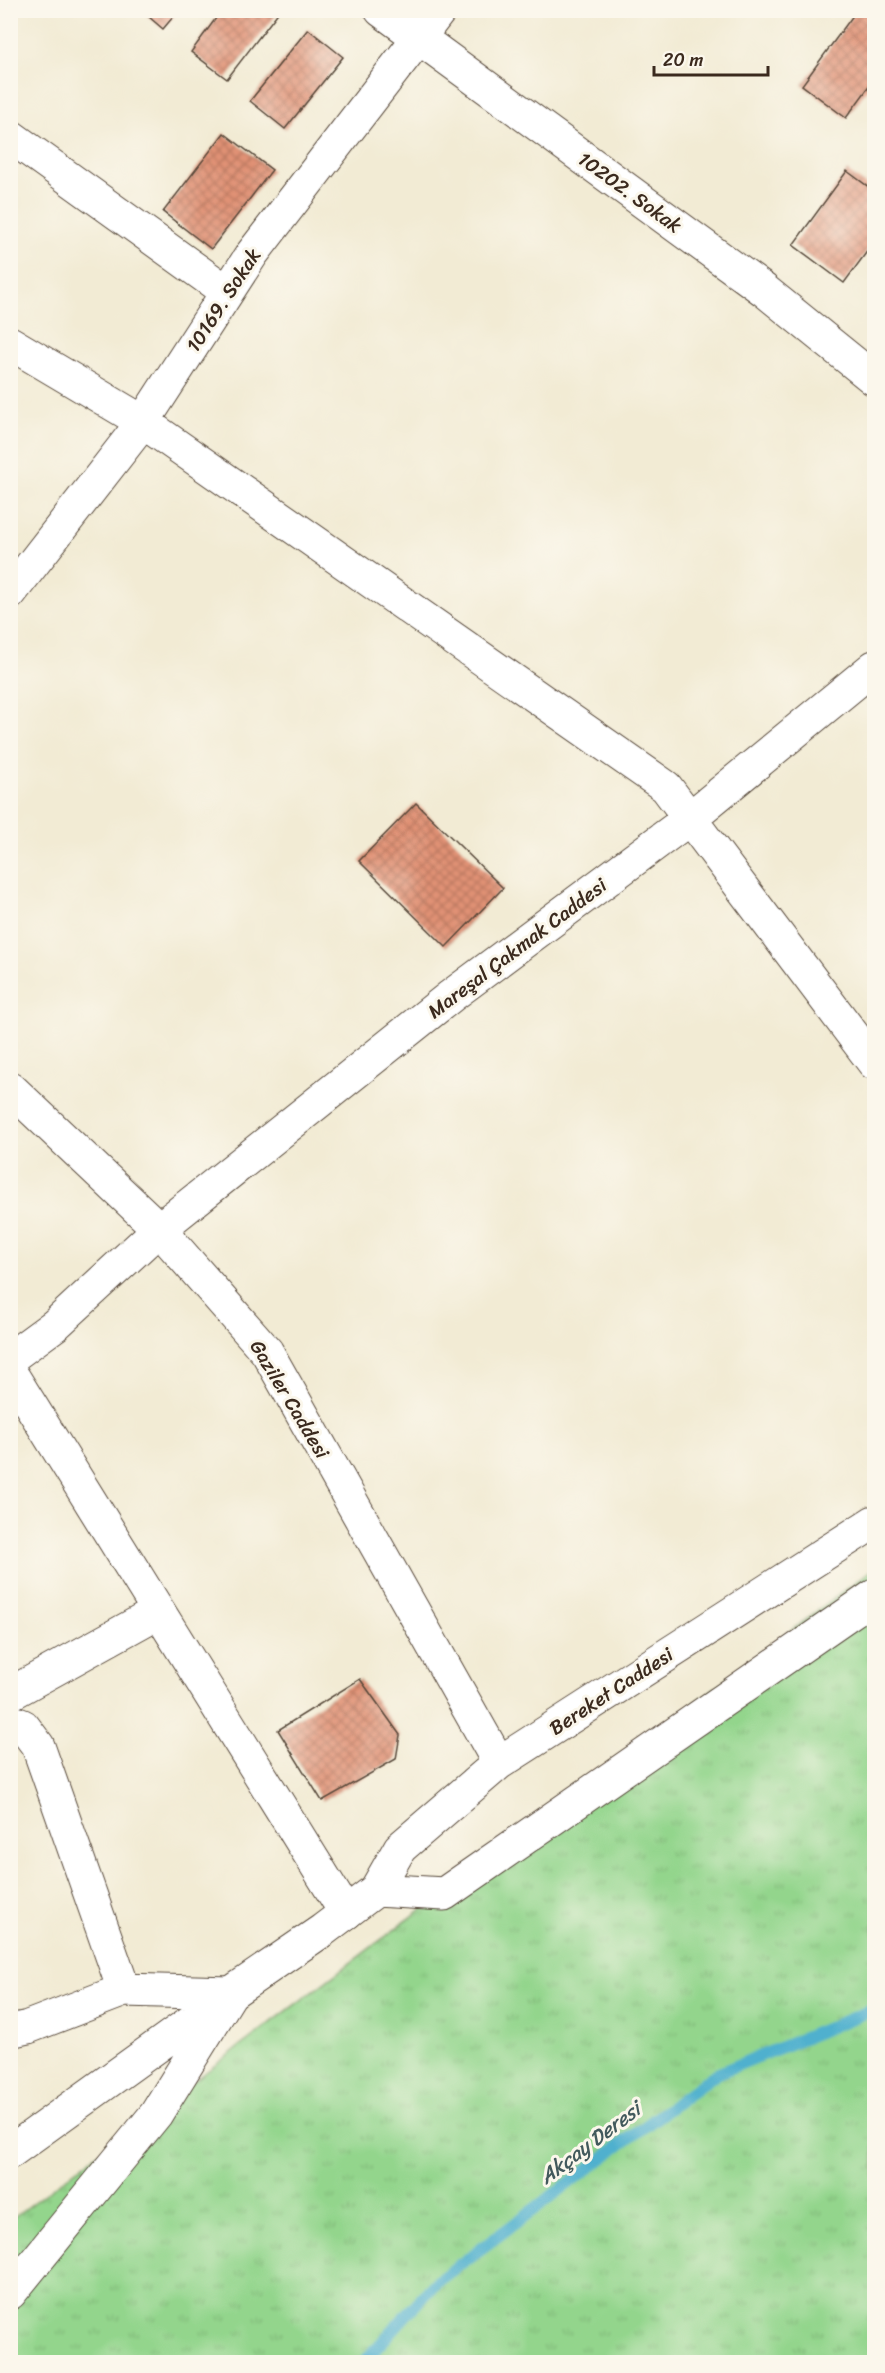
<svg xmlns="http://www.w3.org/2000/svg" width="885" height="2373" font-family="Sriracha,sans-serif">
	<defs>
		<pattern id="grass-tufts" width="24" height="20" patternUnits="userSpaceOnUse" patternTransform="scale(1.5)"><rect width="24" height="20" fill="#93d58c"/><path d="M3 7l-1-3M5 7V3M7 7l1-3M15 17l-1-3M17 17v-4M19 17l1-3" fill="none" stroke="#80b778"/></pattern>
		<pattern id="building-cross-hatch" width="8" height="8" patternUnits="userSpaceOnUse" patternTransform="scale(1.5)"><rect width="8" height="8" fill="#e09174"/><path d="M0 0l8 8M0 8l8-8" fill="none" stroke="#b7775f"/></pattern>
	</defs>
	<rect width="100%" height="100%" fill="#fbf7ec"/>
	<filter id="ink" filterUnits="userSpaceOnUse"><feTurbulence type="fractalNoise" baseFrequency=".0167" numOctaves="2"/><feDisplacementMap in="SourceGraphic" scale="12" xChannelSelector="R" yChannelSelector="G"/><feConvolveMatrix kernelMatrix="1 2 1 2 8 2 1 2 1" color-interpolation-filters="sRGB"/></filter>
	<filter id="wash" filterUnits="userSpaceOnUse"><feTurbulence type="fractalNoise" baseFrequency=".008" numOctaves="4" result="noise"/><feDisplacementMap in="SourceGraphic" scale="24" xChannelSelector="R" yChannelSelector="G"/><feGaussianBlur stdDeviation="1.35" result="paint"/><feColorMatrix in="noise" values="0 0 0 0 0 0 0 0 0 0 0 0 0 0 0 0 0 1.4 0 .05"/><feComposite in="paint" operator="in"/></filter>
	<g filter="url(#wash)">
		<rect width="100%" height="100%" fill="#f2ebd4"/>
		<path fill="url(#grass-tufts)" stroke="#678055" stroke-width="1.5" d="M 874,1568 L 874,2362 L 11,2362 L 11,2219 Z"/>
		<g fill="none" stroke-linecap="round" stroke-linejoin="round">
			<path stroke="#4fb0ce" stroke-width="12" d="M 364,2362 L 435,2283 L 714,2075 L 874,2009"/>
		</g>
		<g id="blocks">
			<path fill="url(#building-cross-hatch)" d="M 141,10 L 179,10 L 163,29 Z
				M 222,10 L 280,10 L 227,79 L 191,52 Z
				M 857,10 L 864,10 L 874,18 L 874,80 L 846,118 L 802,85 Z
				M 308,29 L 343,57 L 285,129 L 250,101 Z
				M 224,133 L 272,170 L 211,249 L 163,212 Z
				M 847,171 L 874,191 L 874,242 L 844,283 L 793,245 Z
				M 416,803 L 503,888 L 446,947 L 359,861 Z
				M 360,1679 L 400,1735 L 396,1759 L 322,1801 L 278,1730 Z"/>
		</g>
	</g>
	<g filter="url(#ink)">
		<use href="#blocks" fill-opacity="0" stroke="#564739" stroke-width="1.5"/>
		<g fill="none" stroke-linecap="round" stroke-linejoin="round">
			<defs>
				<path id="minor" d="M 381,10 L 764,290 L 874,379
					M 10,136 L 227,292
					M 10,343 L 143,422 L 666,787 L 874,1063
					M 10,593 L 143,422 L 252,254 L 440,10
					M 10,1358 L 55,1325 L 159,1229
					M 10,1372 L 346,1913
					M 10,1694 L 158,1612
					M 10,1721 L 23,1726 L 38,1746 L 124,1990
					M 10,2031 L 28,2027 L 124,1990 L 231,1993
					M 10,2152 L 217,2003
					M 10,2293 L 156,2114 L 231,1993"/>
				<path id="tertiary" d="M 10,1088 L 159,1229 L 267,1352 L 499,1763
					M 159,1229 L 451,996 L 690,818 L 874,667
					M 376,1890 L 444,1894 L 874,1596
					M 231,1993 L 323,1930 L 376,1890 L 400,1848 L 499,1763 L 874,1522"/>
			</defs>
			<use href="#minor" stroke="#564739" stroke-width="35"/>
			<use href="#tertiary" stroke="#564739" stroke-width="35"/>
			<use href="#minor" stroke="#fff" stroke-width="33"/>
			<use href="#tertiary" stroke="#fff" stroke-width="33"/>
		</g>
	</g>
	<g text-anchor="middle" stroke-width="6" stroke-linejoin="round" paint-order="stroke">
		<g font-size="20" fill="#3b2a1e" stroke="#fbf7ec">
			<text transform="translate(630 192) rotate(36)" y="7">10202. Sokak</text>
			<text transform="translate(223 300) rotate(-57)" y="7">10169. Sokak</text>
			<text transform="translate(517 948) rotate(-37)" y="7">Mareşal Çakmak Caddesi</text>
			<text transform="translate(290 1399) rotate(59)" y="7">Gaziler Caddesi</text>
			<text transform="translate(611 1691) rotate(-33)" y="7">Bereket Caddesi</text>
		</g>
		<g font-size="21" font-style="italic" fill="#42595c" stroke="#fbf7ec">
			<text transform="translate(590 2143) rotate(-37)" y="7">Akçay Deresi</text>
		</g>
	</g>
	<rect width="885" height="2373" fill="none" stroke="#fbf7ec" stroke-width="36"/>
	<path d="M654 66v9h114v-9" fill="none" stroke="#3b2a1e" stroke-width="3"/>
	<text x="663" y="66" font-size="18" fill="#3b2a1e" stroke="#fbf7ec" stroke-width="4.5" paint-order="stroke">20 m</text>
</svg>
